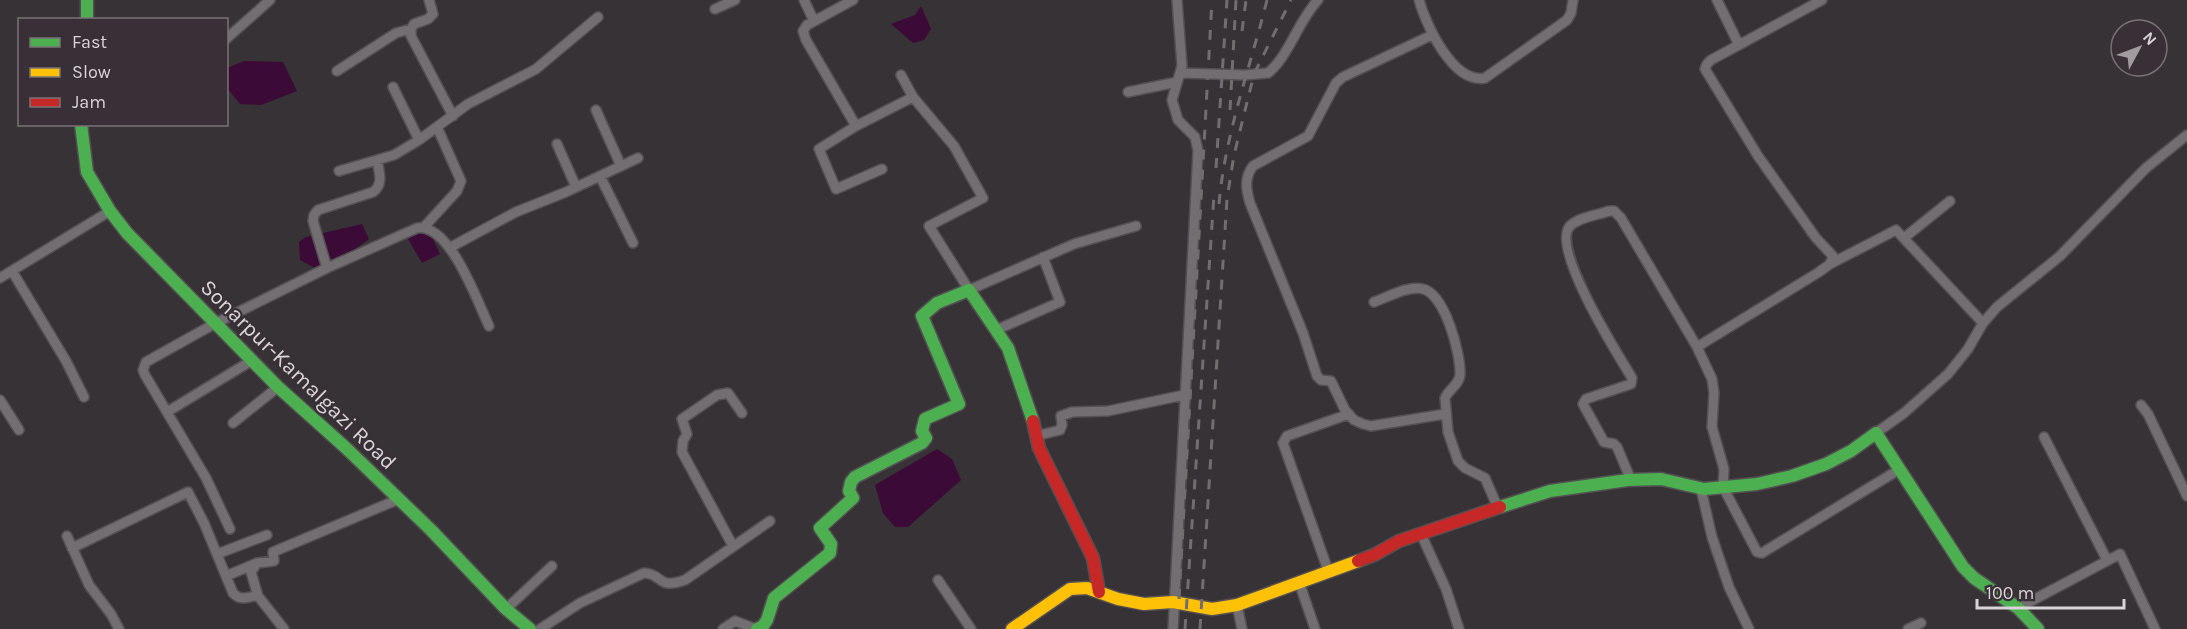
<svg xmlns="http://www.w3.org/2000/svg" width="2187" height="629" font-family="Karla,sans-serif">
	<rect width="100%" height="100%" fill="#363235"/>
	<path fill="#3c0a37" d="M 921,6 L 931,29 L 924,40 L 913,43 L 891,24 L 915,15 Z
		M 244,61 L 283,62 L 297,91 L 261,105 L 240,104 L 227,88 L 227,68 Z
		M 362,224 L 369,239 L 355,249 L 315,268 L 300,260 L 299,242 L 306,237 Z
		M 420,231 L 430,233 L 440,254 L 422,263 L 408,239 Z
		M 937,449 L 952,459 L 961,480 L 908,527 L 895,527 L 883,513 L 875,485 Z"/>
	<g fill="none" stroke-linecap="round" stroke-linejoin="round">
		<defs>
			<path id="street" d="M 429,0 L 433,14 L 428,19 L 414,24 L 411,29 L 411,36 L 453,116
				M 804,0 L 814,21
				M 853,0 L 807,25 L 803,31 L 806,40 L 856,126
				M 1419,0 C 1426,25 1453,84 1485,78 L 1567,20 L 1571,13 L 1573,0
				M 1717,0 L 1739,45
				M 715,9 L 735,0
				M 1432,35 L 1343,77 L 1336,83 L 1308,136 L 1253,166 C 1244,178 1246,189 1250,203 L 1303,333 L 1317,376 L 1321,380 L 1331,381 L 1345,410 L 1354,420 L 1363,424 L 1371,426 L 1445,414
				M 226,39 L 270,0
				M 337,71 L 396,33 L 411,29
				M 1181,73 L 1245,75 L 1268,73 C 1289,56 1298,21 1318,0
				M 901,75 L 913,97
				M 393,87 L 419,140
				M 1128,92 L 1177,82
				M 596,110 L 621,166
				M 557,144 L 576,187
				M 882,169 L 836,189 L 819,149 L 856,126 L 913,97 L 954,146 L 983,198 L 929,226 L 969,290 L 1074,244 L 1136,226
				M 339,171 L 394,155 L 419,140 L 468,104 L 536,69 L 598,17
				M 600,176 L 633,243
				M 424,227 L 457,191 L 461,181 L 437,127
				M 1904,238 L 1950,201
				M 451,247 L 516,212 L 566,192 L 638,158
				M 1830,264 L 1896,230 L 1983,323
				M 327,268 L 313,221 L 314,215 L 318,210 L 373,192 C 384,184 379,172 377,160
				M 12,271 L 66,361 L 84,397
				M 0,278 L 110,211
				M 1374,302 C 1388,297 1409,285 1423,289 C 1445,294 1461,354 1460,375 C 1459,385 1449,389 1445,398 L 1448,432 L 1458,461 L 1465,468 L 1485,478 L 1498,508
				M 996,330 L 1060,302 L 1043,257
				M 1697,347 L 1819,272 L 1830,264 L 1833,256 L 1816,238 L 1758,156 L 1705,69 L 1707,64 L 1711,60 L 1822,0
				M 0,400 L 19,430
				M 2141,405 L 2148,414 L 2187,496
				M 167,412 L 251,361
				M 233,423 L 278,387
				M 1876,433 L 1904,413 L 1948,374 L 1968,349 L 1983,323 L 1997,307 L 2060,256 L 2146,168 L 2187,135
				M 1036,436 L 1060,430 L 1062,425 L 1061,416 L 1072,412 L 1108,411 L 1184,395
				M 2044,437 L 2107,560
				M 1631,480 L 1617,447 L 1614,444 L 1604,442 L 1583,404 L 1586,399 L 1631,384 L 1632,378 C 1618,355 1550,247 1570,226 C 1579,217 1598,215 1609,211 L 1614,211 L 1621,218 L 1697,347 L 1712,379 L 1714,393 L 1712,427 L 1724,469 L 1723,487 L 1757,552 L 1762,553 L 1900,469
				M 1701,489 L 1712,537 L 1729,587 L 1749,629
				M 230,529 L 206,478 L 145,375 L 143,370 L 146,362 L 214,324 L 327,268 L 417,228 C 450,223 477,301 489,326
				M 1421,534 L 1446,589 L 1459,629
				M 67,536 L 89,585 L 111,614 L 119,629
				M 733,546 L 682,452 L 683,441 L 687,434 L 682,419 L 717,395 L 728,393 L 742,413
				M 72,548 L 188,492 L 204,523 L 233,593 C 241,602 248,596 258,596 L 284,629
				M 217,554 L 267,535
				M 1329,573 L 1283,443 L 1287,436 L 1349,414
				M 226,576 L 257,563
				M 938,580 L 971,629
				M 1299,582 L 1315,629
				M 258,596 L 251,572 L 257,563 L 274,561 L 273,552 L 399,499
				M 1237,605 L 1242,629
				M 2018,608 L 2120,554 L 2155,629
				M 506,609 L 552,566
				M 540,629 L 580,603 L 644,573 C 664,574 656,590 685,580 L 770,521
				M 723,629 L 735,621 L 756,629
				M 1173,629 L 1198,151 L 1195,137 L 1178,120 L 1172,100 L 1182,66 L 1177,0
				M 1908,629 L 1921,623"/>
			<path id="fast" d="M 87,0 L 87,20
				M 81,124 L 87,172 L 110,211 L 127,233 L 278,387 L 346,448 L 431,530 L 506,609 L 530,629
				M 1500,507 L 1550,491 L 1628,480 L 1661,479 L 1704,489 L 1757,484 L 1792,476 L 1826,464 L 1851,451 L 1876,433 L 1963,567 L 1974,578 L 2018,608 L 2038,629
				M 757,629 L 763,626 L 767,620 L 774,598 L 830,553 L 831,544 L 820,528 L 853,498 L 849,491 L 851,482 L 855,477 L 922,443 L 926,438 L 922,431 L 925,419 L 959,404 L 922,316 L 937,303 L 969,290 L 1008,348 L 1033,421"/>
			<path id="slow" d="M 1012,629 L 1070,589 L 1087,588 L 1118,599 L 1144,604 L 1173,602 L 1212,609 L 1237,605 L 1358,561"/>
			<path id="jam" d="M 1033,421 L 1039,448 L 1093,558 L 1099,592
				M 1358,561 L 1374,555 L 1399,541 L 1500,507"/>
		</defs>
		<use href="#street" stroke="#534f52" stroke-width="12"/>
		<use href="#fast" stroke="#534f52" stroke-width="15"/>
		<use href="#slow" stroke="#534f52" stroke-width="15"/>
		<use href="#jam" stroke="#534f52" stroke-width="15"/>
		<use href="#street" stroke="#726e71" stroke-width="9"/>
		<use href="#fast" stroke="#4caf50" stroke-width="12"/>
		<use href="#slow" stroke="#ffc107" stroke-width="12"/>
		<use href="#jam" stroke="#c62828" stroke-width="12"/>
		<path stroke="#716e70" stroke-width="3" stroke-dasharray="10 10" stroke-linecap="butt" d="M 1242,31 L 1246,0
			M 1230,110 L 1236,0
			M 1216,168 L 1227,0
			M 1219,204 C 1225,134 1250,68 1267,0
			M 1179,599 L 1212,0
			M 1185,629 L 1214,195
			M 1200,629 L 1227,199 L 1234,155 L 1254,74 L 1291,0"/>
	</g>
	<g text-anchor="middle" stroke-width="4.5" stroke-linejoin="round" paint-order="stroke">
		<g font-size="22" fill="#dad4d9" stroke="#383036">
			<text transform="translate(299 374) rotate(44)" y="8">Sonarpur-Kamalgazi Road</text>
		</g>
	</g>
	<rect x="18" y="18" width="210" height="108" fill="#383036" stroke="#797277" stroke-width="1.5"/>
	<rect x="30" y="38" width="30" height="9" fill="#4caf50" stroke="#797277" stroke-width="1.5"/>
	<text x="72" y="48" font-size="18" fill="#dad4d9">Fast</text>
	<rect x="30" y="68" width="30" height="9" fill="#ffc107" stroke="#797277" stroke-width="1.5"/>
	<text x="72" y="78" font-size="18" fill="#dad4d9">Slow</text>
	<rect x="30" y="98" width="30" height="9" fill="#c62828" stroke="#797277" stroke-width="1.5"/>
	<text x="72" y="108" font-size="18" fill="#dad4d9">Jam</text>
	<g transform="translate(2139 48) rotate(49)"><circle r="28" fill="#383036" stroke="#797277" stroke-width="1.5"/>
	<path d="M0-4.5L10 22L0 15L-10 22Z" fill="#a19ba0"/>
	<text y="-9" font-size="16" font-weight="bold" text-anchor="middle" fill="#dad4d9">N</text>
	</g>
	<path d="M1977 599v9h147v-9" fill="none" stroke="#dad4d9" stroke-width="3"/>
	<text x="1986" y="599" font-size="18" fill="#dad4d9" stroke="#383036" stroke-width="4.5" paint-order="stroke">100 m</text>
</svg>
